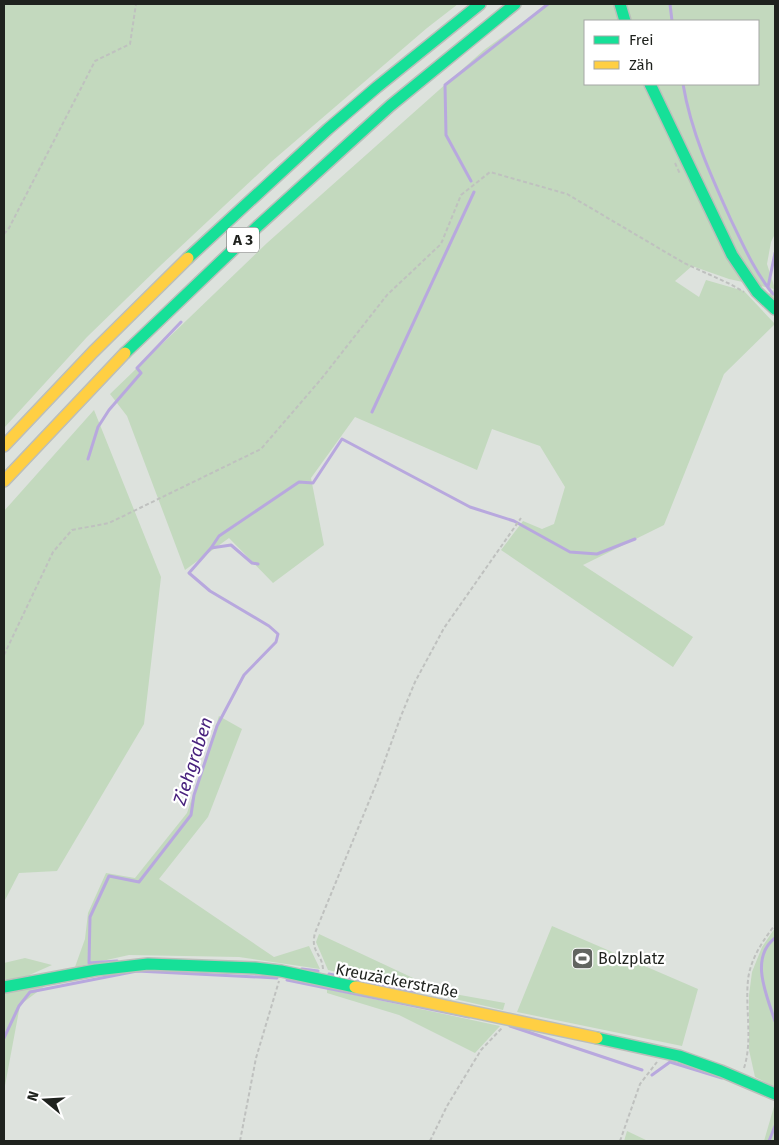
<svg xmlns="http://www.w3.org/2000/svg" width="779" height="1145" font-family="'Fira Sans',sans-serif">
	<rect width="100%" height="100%" fill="#dde2dd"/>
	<path fill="#c3d9be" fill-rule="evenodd" d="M 4,4 L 458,4 L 427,28 L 271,162 L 160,266 L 87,337 L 4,428 Z
		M 548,4 L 775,4 L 775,234 L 771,242 L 767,264 L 775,289 L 775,303 L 767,296 L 774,289 L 729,279 L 692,266 L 675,281 L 699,297 L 706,280 L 744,291 L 775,324 L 724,374 L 664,525 L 583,565 L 693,637 L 673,667 L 501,550 L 523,521 L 542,529 L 554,524 L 565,487 L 540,446 L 492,429 L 477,470 L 355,417 L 311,478 L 324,545 L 273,583 L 229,538 L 185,570 L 127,416 L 110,394 L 267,243 L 484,50 ZM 585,21 L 758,21 L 758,84 L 585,84 Z
		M 94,410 L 161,577 L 144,724 L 57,871 L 19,873 L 4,902 L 4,511 Z
		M 219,716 L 242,729 L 208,817 L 159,879 L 274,957 L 309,946 L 320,969 L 239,957 L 129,955 L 75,967 L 85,939 L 88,913 L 106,873 L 135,878 L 187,813 Z
		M 552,926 L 698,989 L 682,1046 L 517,1012 Z
		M 775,928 L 775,1087 L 755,1077 L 749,1050 L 749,995 L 752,972 L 762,947 Z
		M 319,934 L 443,992 L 505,1003 L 503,1010 L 328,970 L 316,942 Z
		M 25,958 L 52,965 L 25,977 L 7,980 L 4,978 L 4,963 Z
		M 45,986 L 20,1005 L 4,1091 L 4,992 Z
		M 327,989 L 500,1026 L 475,1053 L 399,1015 L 327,993 Z
		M 775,1103 L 775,1141 L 764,1141 Z
		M 627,1131 L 648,1141 L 624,1141 Z"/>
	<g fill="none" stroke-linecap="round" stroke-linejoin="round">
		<path stroke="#b8a8de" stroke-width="3" d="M 670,4 L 672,21
			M 683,84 C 691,132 711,176 731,220 C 743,245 755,272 773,294
			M 471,181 L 446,135 L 445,85 L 548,4
			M 768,287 L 775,253
			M 372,412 L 474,192
			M 88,459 L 98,427 L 109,410 L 141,373 L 137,368 L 181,322
			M 211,548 L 219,536 L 299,482 L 313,483 L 342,439 L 470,507 L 514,521 L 570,552 L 597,554 L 635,539
			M 775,938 C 749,958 767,996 775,1021
			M 117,961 L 89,963 L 90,917 L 109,876 L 139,882 L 191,815 L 194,795 L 217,726 L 244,675 L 276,642 L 278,634 L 269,626 L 210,591 L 189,573 L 211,548 L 231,545 L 252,563 L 258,564
			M 302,969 L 318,971
			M 329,974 L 414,993
			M 287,980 L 469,1017
			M 510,1026 L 642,1070
			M 4,1038 L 19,1006 L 30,992 L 137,971 L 277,978
			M 652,1075 L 670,1062 L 722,1078
			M 769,1141 L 775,1126"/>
		<defs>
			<path id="fast" d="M 620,4 L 625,21
				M 650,84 L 732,255 L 757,292 L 775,309
				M 188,258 L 328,129 L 377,87 L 480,4
				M 125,353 L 258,226 L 390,106 L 515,4
				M 4,987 L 96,970 L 148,964 L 255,968 L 281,971 L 355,987
				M 597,1038 L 679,1056 L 721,1071 L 775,1094"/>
			<path id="slow" d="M 4,446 L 93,352 L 188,258
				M 4,481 L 125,353
				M 355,987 L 597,1038"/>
		</defs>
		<use href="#fast" stroke="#bbbeba" stroke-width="14"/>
		<use href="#slow" stroke="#bbbeba" stroke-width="14"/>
		<path stroke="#bfc1bf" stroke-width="2" stroke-dasharray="4 2.5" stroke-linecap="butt" d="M 675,163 L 680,174
			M 4,234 L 9,228 L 95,61 L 130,44 L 136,4
			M 4,655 L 53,552 L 72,530 L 109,523 L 261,449 L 322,378 L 387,295 L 441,244 L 461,195 L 490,172 L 567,194 L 684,263 L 730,284 L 744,292
			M 323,969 C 322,953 310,952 315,933 L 377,782 L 401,716 L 415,682 L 444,628 L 521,518
			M 744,1068 C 753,1040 745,1009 748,980 C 750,960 763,940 775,925
			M 240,1141 L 256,1058 L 279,981
			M 430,1141 L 447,1106 L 481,1050 L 502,1028
			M 620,1141 L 640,1084 L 657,1062"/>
		<use href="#fast" stroke="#16e098" stroke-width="11"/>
		<use href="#slow" stroke="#ffcf43" stroke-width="11"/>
	</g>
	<defs>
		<symbol id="stadium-square" viewBox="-11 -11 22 22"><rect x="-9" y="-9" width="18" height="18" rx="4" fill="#626561" stroke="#fff"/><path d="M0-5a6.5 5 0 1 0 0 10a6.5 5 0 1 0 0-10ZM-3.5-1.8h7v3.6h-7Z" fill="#fff"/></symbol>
	</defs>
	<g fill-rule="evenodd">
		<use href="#stadium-square" x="570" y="946" width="25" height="25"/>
	</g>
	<g text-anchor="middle" stroke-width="4.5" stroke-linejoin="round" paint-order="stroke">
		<rect fill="#fff" stroke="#626462" stroke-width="1" x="227" y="227.5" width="32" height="25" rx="4"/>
		<g font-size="15" font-weight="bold" fill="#1f221e">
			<text x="243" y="245">A 3</text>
		</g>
		<g font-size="16" fill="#1f221e" stroke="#fff" text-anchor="start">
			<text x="598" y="964">Bolzplatz</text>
		</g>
		<g font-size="16" fill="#1f221e" stroke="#fff">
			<text transform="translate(397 980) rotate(11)" y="6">Kreuzäckerstraße</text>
		</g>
		<g font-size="18" font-style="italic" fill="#48217d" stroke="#fff">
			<text transform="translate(193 761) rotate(-72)" y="6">Ziehgraben</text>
		</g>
	</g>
	<rect width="779" height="1145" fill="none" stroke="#1f221e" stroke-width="10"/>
	<rect x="584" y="20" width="175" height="65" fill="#ffffff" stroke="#a5a7a5"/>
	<rect x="594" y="36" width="25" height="8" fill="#16e098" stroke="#a5a7a5"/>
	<text x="629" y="45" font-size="15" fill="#1f221e">Frei</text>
	<rect x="594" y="61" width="25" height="8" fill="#ffcf43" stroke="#a5a7a5"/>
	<text x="629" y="70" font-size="15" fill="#1f221e">Zäh</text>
	<g transform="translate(45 1100) rotate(288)" stroke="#ffffff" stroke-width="4" paint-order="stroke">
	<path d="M0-4L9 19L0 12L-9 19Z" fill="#1f221e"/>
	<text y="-8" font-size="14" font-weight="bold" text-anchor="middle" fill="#1f221e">N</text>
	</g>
</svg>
